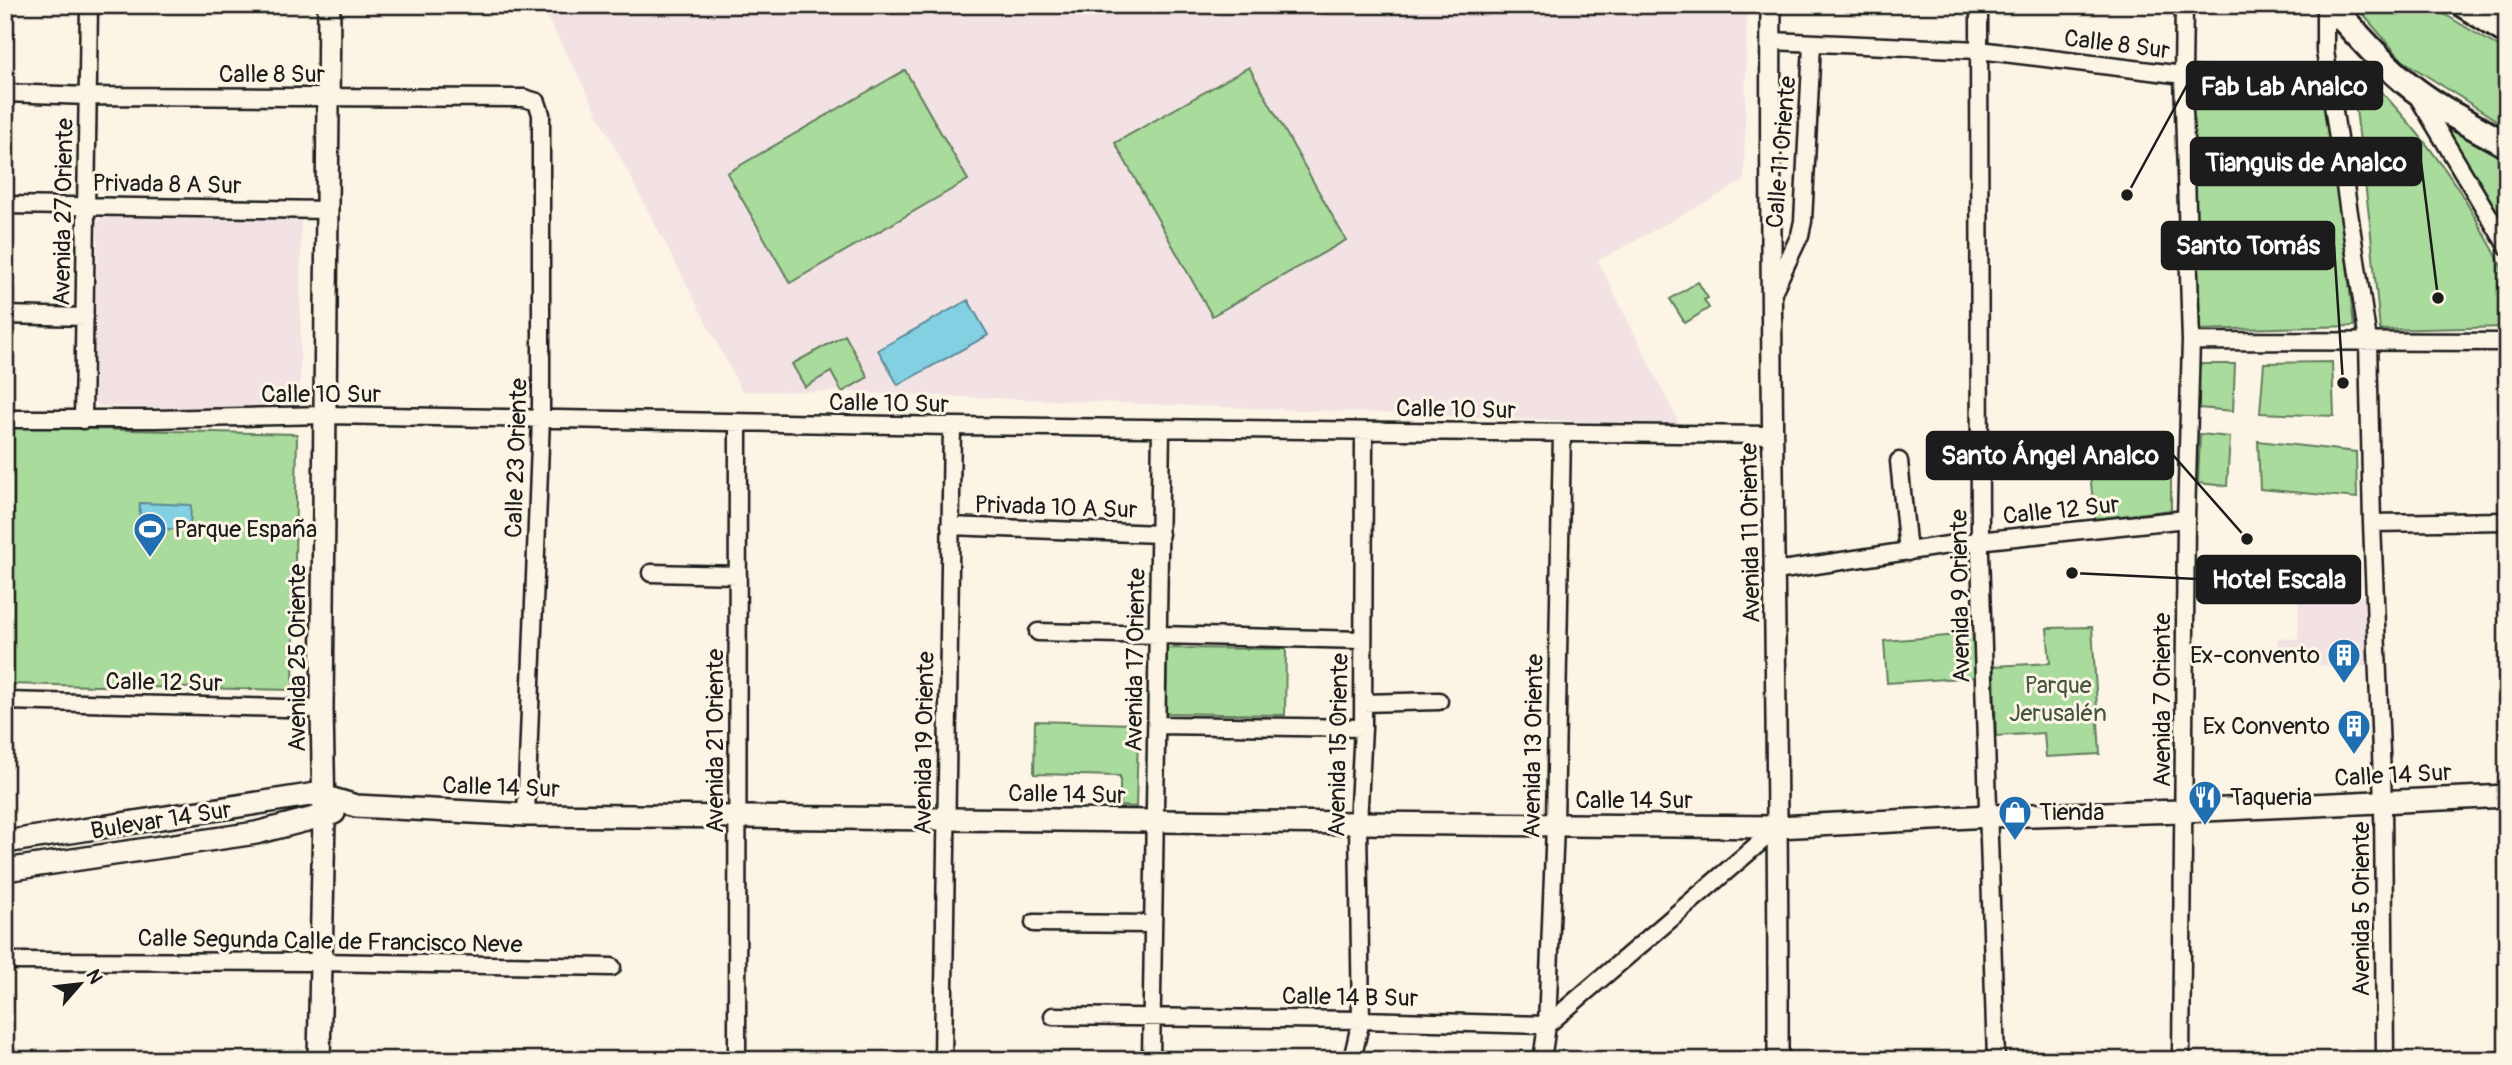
<svg xmlns="http://www.w3.org/2000/svg" width="2512" height="1065" font-family="Pangolin,sans-serif">
	<rect width="100%" height="100%" fill="#fcf5e5"/>
	<filter id="ink" filterUnits="userSpaceOnUse"><feTurbulence type="fractalNoise" baseFrequency=".0143" numOctaves="2"/><feDisplacementMap in="SourceGraphic" scale="14" xChannelSelector="R" yChannelSelector="G"/><feConvolveMatrix kernelMatrix="1 2 1 2 8 2 1 2 1" color-interpolation-filters="sRGB"/></filter>
	<g filter="url(#ink)">
		<path fill="#f2e2e4" d="M 541,5 L 911,5 L 923,8 L 1019,5 L 1747,5 L 1744,181 L 1598,261 L 1680,425 L 842,392 L 742,391 Z
			M 104,215 L 301,217 L 300,411 L 99,406 L 94,400 L 98,222 Z
			M 2299,594 L 2369,597 L 2367,667 L 2312,665 L 2312,654 L 2277,653 L 2278,638 L 2298,639 Z"/>
		<path fill="#a9db9c" stroke="#627c5c" stroke-width="2" d="M 2355,5 L 2429,5 L 2507,52 L 2507,127 L 2402,60 Z
			M 1249,67 L 1346,240 L 1212,316 L 1115,143 Z
			M 905,70 L 968,180 L 790,283 L 727,173 Z
			M 2360,75 L 2366,75 C 2413,125 2450,169 2482,230 C 2492,247 2503,265 2506,284 C 2509,297 2507,313 2507,327 L 2380,330 L 2370,224 L 2354,93 L 2354,80 Z
			M 2190,83 L 2327,91 L 2354,326 L 2197,330 Z
			M 2430,109 L 2507,156 L 2507,229 Z
			M 1698,282 L 1708,298 L 1704,300 L 1709,308 L 1685,323 L 1670,299 Z
			M 845,335 L 868,377 L 842,392 L 831,372 L 805,387 L 792,364 Z
			M 2332,362 L 2334,416 L 2260,413 L 2264,363 Z
			M 2199,364 L 2235,364 L 2233,411 L 2199,408 Z
			M 5,427 L 297,434 L 293,690 L 5,684 Z
			M 2200,434 L 2230,437 L 2227,486 L 2198,483 Z
			M 2258,441 L 2356,452 L 2357,498 L 2260,489 Z
			M 2171,455 L 2171,510 L 2095,519 L 2088,457 Z
			M 2092,627 L 2100,754 L 2046,757 L 2044,733 L 1996,736 L 1994,666 L 2050,663 L 2047,628 Z
			M 1973,634 L 1976,677 L 1887,683 L 1884,641 Z
			M 1167,648 L 1286,649 L 1285,715 L 1166,713 Z
			M 1035,721 L 1133,724 L 1138,738 L 1136,807 L 1120,806 L 1120,776 L 1034,774 Z"/>
		<path fill="#83d0e3" stroke="#5a8893" stroke-width="2" d="M 968,300 L 988,335 L 898,385 L 878,350 Z
			M 140,503 L 191,505 L 190,530 L 139,528 Z"/>
		<g fill="none" stroke-linecap="round" stroke-linejoin="round">
			<defs>
				<path id="minor" d="M 1979,5 L 1980,553 L 1996,1060
					M 2325,5 L 2325,51 L 2368,341 L 2372,523 L 2383,803 L 2385,1060
					M 1771,41 L 1979,50 L 2183,75 L 2331,84
					M 5,93 L 88,96 L 524,98 L 537,102 L 541,114 L 541,418 L 526,815
					M 2418,97 L 2507,246
					M 5,205 L 328,210
					M 1772,294 L 1800,235 L 1803,221 L 1812,44
					M 5,315 L 85,317
					M 2191,341 L 2507,342
					M 5,419 L 155,419 L 326,415 L 952,426 L 1772,435
					M 83,420 L 89,5
					M 1899,461 L 1908,552
					M 2372,523 L 2507,521
					M 950,526 L 1160,534
					M 1776,571 L 1968,542 L 2186,519
					M 651,573 L 738,575
					M 1038,632 L 1363,640
					M 5,701 L 322,709
					M 1363,703 L 1439,701
					M 1157,725 L 1363,728
					M 1034,923 L 1153,924
					M 5,961 L 318,962 L 612,967
					M 1053,1016 L 1361,1020 L 1547,1025 L 1778,827
					M 737,1060 L 738,423
					M 943,1060 L 952,426
					M 1151,1060 L 1161,429
					M 1352,1060 L 1361,1020 L 1358,824 L 1363,728 L 1364,431
					M 1542,1060 L 1547,1025 L 1555,825 L 1562,433
					M 2181,1060 L 2186,519 L 2191,341 L 2183,75 L 2184,5"/>
				<path id="tertiary" d="M 1771,5 C 1768,357 1779,708 1778,1060"/>
				<path id="secondary" d="M 5,842 L 316,794 L 356,806 L 526,815 L 1778,827 L 1990,816 L 2184,811 L 2507,796
					M 5,870 L 256,833 L 334,813
					M 319,1060 L 324,817 L 322,709 L 329,5"/>
				<path id="primary" d="M 2330,5 C 2357,34 2383,65 2414,89 C 2443,111 2475,127 2507,145
					M 2464,5 L 2507,32"/>
			</defs>
			<use href="#minor" stroke="#1c1c1c" stroke-width="21"/>
			<use href="#tertiary" stroke="#1c1c1c" stroke-width="24"/>
			<use href="#secondary" stroke="#1c1c1c" stroke-width="26"/>
			<use href="#primary" stroke="#1c1c1c" stroke-width="30"/>
			<use href="#minor" stroke="#fcf5e5" stroke-width="16"/>
			<use href="#tertiary" stroke="#fcf5e5" stroke-width="19"/>
			<use href="#secondary" stroke="#fcf5e5" stroke-width="21"/>
			<use href="#primary" stroke="#fcf5e5" stroke-width="24"/>
		</g>
	</g>
	<defs>
		<symbol id="stadium-pin" viewBox="-11 -11 22 30"><path d="M0 17L-7.5 6A9.5 9.5 0 1 1 7.5 6Z" fill="#1f6fb2" stroke="#fcf5e5"/><path d="M0-5a6.5 5 0 1 0 0 10a6.5 5 0 1 0 0-10ZM-3.5-1.8h7v3.6h-7Z" fill="#fff"/></symbol>
		<symbol id="building-pin" viewBox="-11 -11 22 30"><path d="M0 17L-7.5 6A9.5 9.5 0 1 1 7.5 6Z" fill="#1f6fb2" stroke="#fcf5e5"/><path d="M-4-6H4V6H1V3H-1V6H-4ZM-2.5-4.3h1.7v1.8h-1.7ZM.8-4.3h1.7v1.8H.8ZM-2.5-1h1.7V.8h-1.7ZM.8-1h1.7V.8H.8Z" fill="#fff"/></symbol>
		<symbol id="restaurant-pin" viewBox="-11 -11 22 30"><path d="M0 17L-7.5 6A9.5 9.5 0 1 1 7.5 6Z" fill="#1f6fb2" stroke="#fcf5e5"/><path d="M-5-6h1v4h1v-4h1v4h1v-4h1v5L-1.5 .5V6h-2V.5L-5-1ZM5-6V6H3V1.5H1.5Q1.5-4 5-6Z" fill="#fff"/></symbol>
		<symbol id="shop-pin" viewBox="-11 -11 22 30"><path d="M0 17L-7.5 6A9.5 9.5 0 1 1 7.5 6Z" fill="#1f6fb2" stroke="#fcf5e5"/><path d="M-5-2.5h2.3a2.7 3.5 0 0 1 5.4 0H5L5.5 6h-11ZM-1.5-2.5h3a1.5 2.3 0 0 0-3 0Z" fill="#fff"/></symbol>
	</defs>
	<g fill-rule="evenodd">
		<use href="#stadium-pin" x="131" y="510" width="38" height="52"/>
		<use href="#building-pin" x="2325" y="636" width="38" height="52"/>
		<use href="#building-pin" x="2335" y="707" width="38" height="52"/>
		<use href="#restaurant-pin" x="2186" y="778" width="38" height="52"/>
		<use href="#shop-pin" x="1996" y="793" width="38" height="52"/>
	</g>
	<g text-anchor="middle" stroke-width="6" stroke-linejoin="round" paint-order="stroke">
		<g font-size="24" fill="#1c1c1c" stroke="#fcf5e5">
			<text transform="translate(2117 44) rotate(7)" y="8">Calle 8 Sur</text>
			<text x="272" y="82">Calle 8 Sur</text>
			<text transform="translate(1781 152) rotate(-85)" y="8">Calle 11 Oriente</text>
			<text transform="translate(167 184) rotate(1)" y="8">Privada 8 A Sur</text>
			<text transform="translate(63 212) rotate(-89)" y="8">Avenida 27 Oriente</text>
			<text x="321" y="402">Calle 10 Sur</text>
			<text transform="translate(889 403) rotate(1)" y="8">Calle 10 Sur</text>
			<text transform="translate(1456 409) rotate(1)" y="8">Calle 10 Sur</text>
			<text transform="translate(516 458) rotate(-88)" y="8">Calle 23 Oriente</text>
			<text transform="translate(1056 507) rotate(2)" y="8">Privada 10 A Sur</text>
			<text transform="translate(2061 510) rotate(-6)" y="8">Calle 12 Sur</text>
			<text transform="translate(1750 533) rotate(-91)" y="8">Avenida 11 Oriente</text>
			<text transform="translate(1960 596) rotate(-91)" y="8">Avenida 9 Oriente</text>
			<text transform="translate(297 658) rotate(-90)" y="8">Avenida 25 Oriente</text>
			<text transform="translate(1135 660) rotate(-89)" y="8">Avenida 17 Oriente</text>
			<text transform="translate(164 682) rotate(1)" y="8">Calle 12 Sur</text>
			<text transform="translate(2162 700) rotate(-90)" y="8">Avenida 7 Oriente</text>
			<text transform="translate(715 741) rotate(-90)" y="8">Avenida 21 Oriente</text>
			<text transform="translate(924 743) rotate(-89)" y="8">Avenida 19 Oriente</text>
			<text transform="translate(1338 745) rotate(-89)" y="8">Avenida 15 Oriente</text>
			<text transform="translate(1533 746) rotate(-89)" y="8">Avenida 13 Oriente</text>
			<text transform="translate(2393 775) rotate(-3)" y="8">Calle 14 Sur</text>
			<text transform="translate(501 787) rotate(2)" y="8">Calle 14 Sur</text>
			<text transform="translate(1067 794) rotate(1)" y="8">Calle 14 Sur</text>
			<text x="1634" y="808">Calle 14 Sur</text>
			<text transform="translate(161 820) rotate(-9)" y="8">Bulevar 14 Sur</text>
			<text transform="translate(2361 909) rotate(-90)" y="8">Avenida 5 Oriente</text>
			<text transform="translate(330 941) rotate(1)" y="8">Calle Segunda Calle de Francisco Neve</text>
			<text transform="translate(1350 997) rotate(1)" y="8">Calle 14 B Sur</text>
		</g>
		<g font-size="24" fill="#1c1c1c" stroke="#fcf5e5" text-anchor="start">
			<text x="174" y="537">Parque España</text>
			<text x="2320" y="663" text-anchor="end">Ex-convento</text>
			<text x="2330" y="734" text-anchor="end">Ex Convento</text>
			<text x="2230" y="805">Taqueria</text>
			<text x="2039" y="820">Tienda</text>
		</g>
		<g font-size="24" fill="#465542" stroke="#fcf5e5">
			<text x="2058" y="693">Parque<tspan x="2058" dy="28">Jerusalén</tspan></text>
		</g>
	</g>
	<path fill="none" stroke="#1c1c1c" stroke-width="2.5" d="M2127 195L2187 85M2438 298L2421 162M2343 383L2334 245M2247 539L2173 455M2072 573L2197 579"/>
	<g fill="#1c1c1c" stroke="#fcf5e5" stroke-width="2.5">
		<circle cx="2127" cy="195" r="7"/>
		<circle cx="2438" cy="298" r="7"/>
		<circle cx="2343" cy="383" r="7"/>
		<circle cx="2247" cy="539" r="7"/>
		<circle cx="2072" cy="573" r="7"/>
	</g>
	<g fill="#1c1c1c" stroke="#1c1c1c" stroke-width="2.5">
		<rect x="2187" y="62" width="195" height="47" rx="7"/>
		<rect x="2191" y="138" width="230" height="47" rx="7"/>
		<rect x="2162" y="222" width="172" height="47" rx="7"/>
		<rect x="1927" y="432" width="246" height="47" rx="7"/>
		<rect x="2197" y="556" width="163" height="47" rx="7"/>
	</g>
	<g font-size="26" text-anchor="middle" font-weight="bold" fill="#fff">
		<text x="2284" y="95">Fab Lab Analco</text>
		<text x="2306" y="171">Tianguis de Analco</text>
		<text x="2248" y="254">Santo Tomás</text>
		<text x="2050" y="464">Santo Ángel Analco</text>
		<text x="2279" y="588">Hotel Escala</text>
	</g>
	<rect width="2512" height="1065" fill="none" stroke="#fcf5e5" stroke-width="28"/>
	<rect x="14" y="14" width="2484" height="1037" fill="none" stroke="#1c1c1c" stroke-width="2.5" filter="url(#ink)"/>
	<g transform="translate(80 984) rotate(62)" stroke="#fcf5e5" stroke-width="5" paint-order="stroke">
	<path d="M0-5L12 26L0 18L-12 26Z" fill="#1c1c1c"/>
	<text y="-10" font-size="19" font-weight="bold" text-anchor="middle" fill="#1c1c1c">N</text>
	</g>
</svg>
